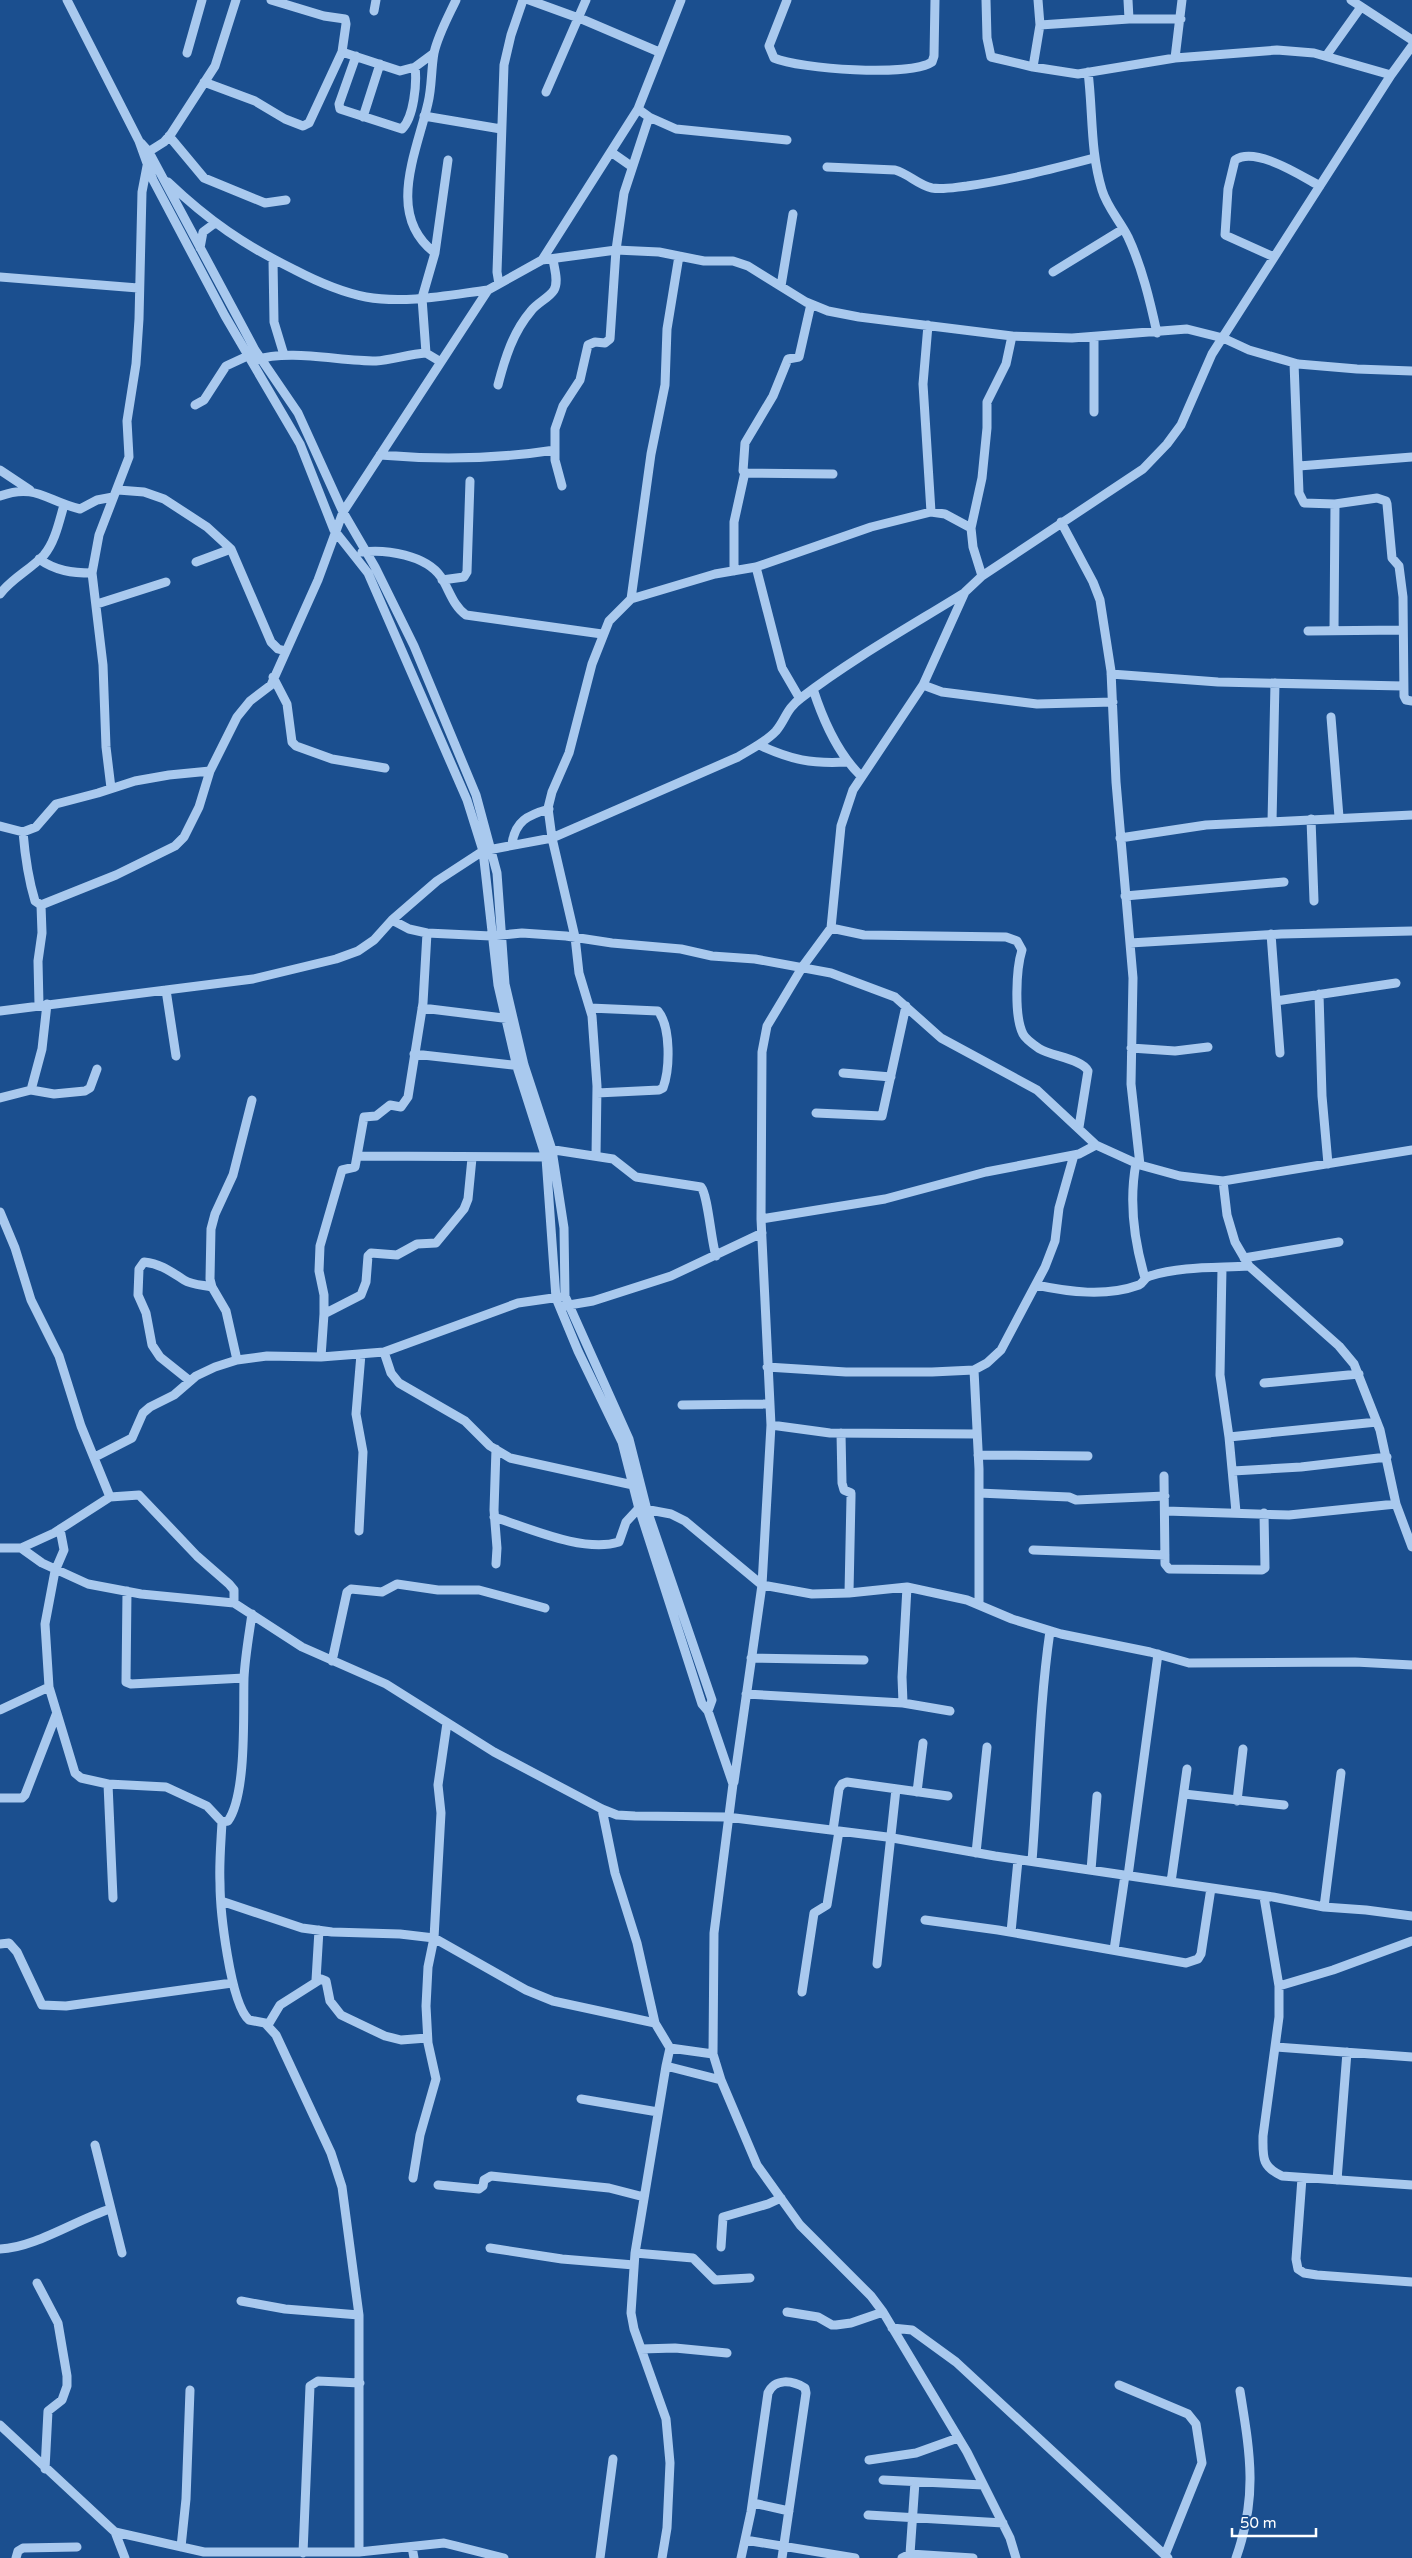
<svg xmlns="http://www.w3.org/2000/svg" width="1412" height="2558" font-family="'Varela Round',sans-serif">
	<rect width="100%" height="100%" fill="#1b4f8f"/>
	<g fill="none" stroke-linecap="round" stroke-linejoin="round">
		<path stroke="#a9c9ee" stroke-width="9" d="M 67,0 L 139,141 L 153,180 L 225,316 L 300,444 L 334,530 L 368,573 L 467,800 L 483,851 L 498,985 L 517,1067 L 546,1158 L 556,1298 L 578,1351 L 622,1442 L 638,1505 L 702,1704 L 708,1711 L 733,1784 L 714,1933 L 713,2054 L 721,2080 L 757,2165 L 800,2225 L 871,2296 L 883,2312 L 967,2452 L 1010,2538 L 1016,2558
			M 271,0 L 324,16 L 345,19 L 346,24 L 342,52
			M 529,0 L 584,20 L 659,52
			M 787,0 L 769,46 L 774,58 C 800,69 910,77 932,62 L 934,56 L 935,0
			M 986,0 L 987,38 L 991,57 L 1033,67 L 1078,74 L 1175,58 L 1277,50 L 1314,53 L 1391,75
			M 1351,0 L 1412,40
			M 374,11 L 376,0
			M 1129,19 L 1181,19
			M 1040,25 L 1129,19 L 1128,0
			M 187,53 L 202,0
			M 356,56 L 339,104 L 340,109 L 402,129 C 414,117 417,83 415,67
			M 1326,56 L 1361,7
			M 1175,58 L 1182,0
			M 1033,67 L 1040,25 L 1038,0
			M 1088,72 C 1093,111 1090,151 1102,190 C 1107,207 1120,221 1128,237 C 1142,267 1150,301 1157,333
			M 204,82 L 255,101 L 285,119 L 303,126 L 309,123 L 342,52 L 400,71 L 415,67 L 434,53
			M 546,92 L 586,0
			M 424,116 L 501,129
			M 363,117 L 380,64
			M 649,117 L 676,129 L 787,140
			M 169,136 L 204,178 L 265,203 L 286,200
			M 141,143 L 149,152 L 255,350 L 298,413 L 343,512 L 375,567 L 414,646 L 476,795 L 497,873 L 505,984 L 524,1065 L 552,1150 L 564,1228 L 565,1296 L 629,1439 L 647,1510 L 712,1700 L 708,1711
			M 611,152 L 631,166
			M 145,154 L 164,142 L 171,134 L 215,66 L 236,0
			M 827,167 L 895,170 C 909,174 918,185 932,188 C 943,190 956,187 967,186 C 1010,180 1052,169 1094,158
			M 168,182 C 209,221 244,245 295,270 C 318,282 341,292 366,297 C 405,304 449,295 488,290
			M 200,248 L 203,232 L 215,223
			M 435,253 L 448,160
			M 1274,257 L 1225,235 L 1228,189 L 1235,160 C 1256,146 1301,176 1320,186
			M 273,260 L 274,322 L 284,355
			M 542,260 L 616,250 L 659,252 L 704,261 L 733,261 L 748,266 L 806,302 L 828,311 L 859,317 L 1012,336 L 1072,338 L 1187,329 L 1223,338 L 1249,350 L 1298,364 L 1357,369 L 1412,371
			M 1053,272 L 1123,229
			M 0,277 L 138,288
			M 499,284 L 497,272 L 504,65 L 511,35 L 523,0
			M 781,286 L 793,214
			M 811,304 L 799,357 L 788,359 L 773,396 L 745,443 L 743,471 L 747,473 L 833,474
			M 928,325 L 923,384 L 931,512
			M 1094,337 L 1094,412
			M 255,360 C 290,349 338,361 376,361 C 392,360 409,354 426,353
			M 441,362 L 426,353 L 422,298 L 435,253 C 385,215 417,152 428,103 C 432,87 431,70 434,53 C 438,35 448,17 456,0
			M 1294,363 L 1299,493 L 1304,503 L 1335,504 L 1377,498 L 1386,501 L 1387,504 L 1392,558 L 1399,566 L 1403,597 L 1404,696 L 1406,700 L 1412,701
			M 498,385 C 505,358 513,332 531,311 C 537,303 549,298 554,290 C 559,281 554,268 553,259
			M 195,405 L 204,400 L 226,366 L 254,353
			M 380,455 C 439,460 497,459 555,450
			M 1299,466 L 1412,457
			M 0,470 L 30,490
			M 562,486 L 555,460 L 555,429 L 563,406 L 580,380 L 588,345 L 595,342 L 605,343 L 610,339 L 616,250 L 624,193 L 649,117 L 638,109
			M 118,490 L 144,492 L 164,499 L 207,527 L 231,549 L 271,642 L 278,649 L 286,651
			M 0,496 C 36,483 46,501 80,509 L 97,500 L 113,497
			M 1061,522 L 1093,582 L 1100,600 L 1111,671 L 1116,782 L 1133,978 L 1131,1084 L 1140,1165
			M 362,552 C 386,549 426,555 441,577 C 449,589 453,606 466,615 L 602,634
			M 39,559 C 56,571 72,573 92,573
			M 196,562 L 231,549
			M 756,567 L 782,668 L 800,699
			M 734,571 L 734,522 L 745,472
			M 982,576 L 973,547 L 971,528 L 982,478 L 987,428 L 987,402 L 1006,364 L 1012,336
			M 442,580 L 464,577 L 467,572 L 470,481
			M 0,594 C 12,578 30,570 44,555 C 55,542 59,522 64,505
			M 631,599 L 651,454 L 665,385 L 667,329 L 679,256
			M 97,604 L 166,582
			M 1334,630 L 1335,504
			M 1308,631 L 1403,630
			M 1111,674 L 1218,682 L 1403,686
			M 273,677 L 287,704 L 292,742 L 296,746 L 332,759 L 385,768
			M 923,685 L 942,692 L 1037,704 L 1113,702
			M 813,689 C 823,720 837,753 861,776
			M 1331,717 L 1339,817
			M 759,745 C 792,760 811,764 847,762
			M 111,788 L 106,747 L 103,665 L 92,573 L 99,535 L 129,457 L 127,421 L 136,364 L 139,319 L 142,192 L 147,166
			M 1311,819 L 1314,901
			M 1272,822 L 1275,683
			M 0,826 L 23,832 C 25,856 28,878 35,901 L 41,905
			M 23,832 L 36,827 L 56,804 L 98,793 L 135,781 L 169,775 L 210,771
			M 1120,838 L 1206,825 L 1412,815
			M 512,844 C 515,821 528,815 549,809
			M 1125,896 L 1284,882
			M 392,920 L 409,929 L 427,933 L 491,936 L 522,933 L 566,936 L 612,943 L 681,949 L 712,956 L 755,959 L 831,973 L 895,997 L 941,1038 L 1037,1090 L 1096,1145 L 1140,1165 L 1180,1176 L 1223,1181 L 1412,1150
			M 831,928 L 864,935 L 1006,937 L 1017,941 L 1022,950 C 1016,969 1014,1016 1023,1034 C 1026,1040 1034,1045 1040,1049 C 1051,1056 1083,1059 1088,1071 L 1079,1127
			M 427,933 L 423,1003 L 408,1097 L 401,1107 L 390,1105 L 376,1116 L 364,1117 L 357,1156 L 550,1157
			M 1271,934 L 1276,1001 L 1396,983
			M 1130,943 L 1281,934 L 1412,931
			M 166,990 L 176,1056
			M 1319,994 L 1322,1096 L 1328,1164
			M 1276,1001 L 1280,1053
			M 39,1005 L 38,961 L 42,933 L 41,905 L 116,875 L 175,846 L 184,837 L 199,807 L 210,771 L 237,717 L 250,701 L 271,685 L 318,580 L 343,512 L 488,290 L 542,260 L 638,109 L 681,0
			M 422,1008 L 511,1019
			M 590,1008 L 658,1011 C 671,1027 670,1069 663,1088 L 659,1090 L 597,1093
			M 0,1011 L 253,979 L 336,959 L 358,951 L 374,940 L 392,920 L 437,881 L 483,851 L 552,838 L 738,757 C 751,749 766,742 776,731 C 786,719 786,709 801,698 C 852,659 909,627 964,593
			M 1131,1048 L 1175,1051 L 1208,1047
			M 414,1054 L 521,1066
			M 843,1073 L 891,1077
			M 31,1090 L 42,1049 L 47,1004
			M 0,1098 L 31,1090 L 54,1094 L 85,1091 L 90,1088 L 97,1069
			M 816,1113 L 882,1116 L 906,1006
			M 548,1149 L 613,1159 L 636,1177 L 701,1187 C 708,1195 711,1241 716,1256
			M 596,1156 L 597,1086 L 592,1016 L 579,973 L 575,937 L 552,838 L 548,808 L 552,792 L 569,753 L 592,664 L 609,621 L 631,599 L 715,574 L 756,567 L 871,527 L 931,512 L 945,514 L 971,528
			M 1136,1163 C 1129,1201 1134,1241 1145,1278
			M 1223,1181 L 1227,1215 L 1235,1242 L 1249,1266 L 1339,1346 L 1354,1364 L 1380,1430 L 1396,1504 L 1412,1547
			M 0,1212 L 15,1248 L 31,1300 L 59,1356 L 81,1426 L 110,1497 L 139,1495 L 197,1556 L 229,1584 L 234,1590 L 234,1603
			M 761,1219 L 885,1199 L 986,1172 L 1079,1154 L 1096,1145
			M 1244,1258 L 1339,1242
			M 1222,1268 L 1220,1375 L 1229,1437 L 1236,1512
			M 1036,1285 C 1069,1292 1106,1297 1139,1285 C 1144,1283 1144,1277 1150,1276 C 1181,1266 1216,1268 1249,1266
			M 563,1306 L 593,1301 L 671,1276 L 762,1233
			M 324,1314 L 361,1295 L 366,1282 L 368,1256 L 371,1253 L 397,1255 L 417,1244 L 436,1243 L 464,1209 L 468,1199 L 472,1158
			M 384,1352 L 518,1303 L 560,1297
			M 321,1357 L 324,1314 L 324,1295 L 319,1271 L 320,1246 L 342,1170 L 355,1167 L 357,1156
			M 237,1360 L 226,1311 L 212,1287 L 210,1279 L 211,1229 L 215,1214 L 233,1175 L 252,1100
			M 767,1367 L 846,1372 L 932,1372 L 974,1370 L 987,1363 L 1001,1350 L 1045,1267 L 1055,1241 L 1059,1208 L 1074,1155
			M 974,1370 L 979,1469 L 979,1604
			M 190,1381 L 160,1357 L 152,1345 L 146,1313 L 138,1295 L 139,1269 L 144,1262 C 161,1264 170,1271 184,1280 C 192,1285 203,1285 212,1287
			M 1264,1383 L 1359,1374
			M 682,1405 L 770,1404
			M 771,1425 L 830,1433 L 977,1434
			M 841,1433 L 842,1483 L 844,1490 L 851,1493 L 851,1497 L 849,1593
			M 1229,1437 L 1377,1422
			M 978,1455 L 1088,1456
			M 95,1457 L 132,1438 L 143,1413 L 150,1407 L 174,1395 L 196,1376 L 215,1367 L 237,1360 L 267,1356 L 321,1357 L 384,1352 L 391,1373 L 399,1383 L 465,1421 L 490,1446 L 510,1458 L 633,1485
			M 1233,1471 L 1301,1467 L 1387,1457
			M 1164,1476 L 1165,1564 L 1169,1569 L 1262,1570 L 1265,1568 L 1264,1513
			M 979,1493 L 1069,1497 L 1076,1500 L 1165,1496
			M 1166,1511 L 1289,1515 L 1396,1504
			M 494,1517 C 529,1528 583,1553 619,1542 L 626,1522 L 639,1508 L 671,1514 L 685,1521 L 762,1585 L 812,1594 L 849,1593 L 907,1587 L 967,1600 L 1012,1619 L 1061,1634 L 1150,1652 L 1189,1663 L 1355,1662 L 1412,1665
			M 60,1529 L 64,1550 L 55,1571 L 45,1624 L 49,1687 L 75,1773 L 81,1778 L 108,1784 L 113,1898
			M 359,1531 L 363,1452 L 356,1414 L 361,1354
			M 0,1548 L 21,1548 L 54,1533 L 110,1497
			M 21,1548 L 42,1563 L 88,1584 L 141,1594 L 234,1603 L 302,1647 L 386,1684 L 494,1752 L 602,1809 L 617,1815 L 635,1816 L 727,1817 L 887,1837 L 995,1856 L 1273,1897 L 1324,1907 L 1366,1910 L 1412,1916
			M 1033,1550 L 1165,1555
			M 496,1564 L 497,1548 L 494,1510 L 496,1449
			M 907,1587 L 902,1677 L 903,1703 L 950,1711
			M 127,1591 L 126,1682 L 131,1684 L 244,1678
			M 751,1658 L 864,1660
			M 332,1661 L 347,1592 L 351,1589 L 382,1592 L 397,1584 L 438,1590 L 479,1590 L 545,1608
			M 746,1694 L 903,1703
			M 0,1710 L 49,1687
			M 734,1782 L 762,1585 L 771,1425 L 761,1219 L 762,1052 L 767,1026 L 803,966 L 831,928 L 841,826 L 853,790 L 923,685 L 965,592 L 982,576 L 1143,469 L 1167,444 L 1181,425 L 1212,354 L 1391,75 L 1412,46
			M 108,1784 L 166,1787 L 207,1806 L 222,1822 C 221,1842 219,1863 220,1883 C 220,1910 230,2003 249,2020 L 265,2023 L 276,2035 L 331,2153 L 342,2187 L 359,2315 L 359,2552
			M 917,1792 L 923,1743
			M 1184,1794 L 1284,1805
			M 0,1798 L 22,1798 L 25,1795 L 56,1715
			M 1237,1801 L 1243,1749
			M 602,1809 L 615,1873 L 637,1943 L 655,2023 L 670,2048 L 666,2066
			M 222,1822 L 228,1821 C 247,1794 243,1713 244,1678 C 245,1657 249,1635 252,1614
			M 833,1830 L 839,1789 L 842,1784 L 847,1782 L 948,1796
			M 976,1853 L 987,1747
			M 1032,1861 C 1038,1785 1039,1707 1050,1631
			M 1091,1870 L 1097,1796
			M 1128,1876 L 1158,1654
			M 1171,1882 L 1187,1769
			M 1264,1897 L 1279,1986 L 1279,2017 L 1263,2136 C 1263,2157 1261,2166 1282,2176 L 1412,2185
			M 221,1901 L 302,1928 L 332,1932 L 400,1934 L 434,1938 L 526,1990 L 553,2001 L 655,2023
			M 1324,1907 L 1341,1773
			M 925,1920 L 998,1930 L 1186,1963 L 1198,1959 L 1201,1954 L 1211,1888
			M 1011,1932 L 1018,1860
			M 0,1944 L 9,1943 L 17,1952 L 42,2005 L 66,2006 L 232,1983
			M 1114,1950 L 1125,1875
			M 877,1964 L 896,1789
			M 316,1980 L 319,1930
			M 1279,1986 L 1333,1970 L 1412,1941
			M 802,1992 L 814,1913 L 827,1905 L 839,1831
			M 268,2025 L 280,2005 L 321,1979 L 326,1981 L 330,2001 L 341,2015 L 385,2036 L 401,2040 L 427,2038
			M 1276,2047 L 1412,2057
			M 670,2048 L 713,2054
			M 581,2099 L 658,2112
			M 95,2145 L 122,2253
			M 413,2178 L 420,2135 L 436,2079 L 428,2043 L 426,2006 L 428,1967 L 434,1938 L 441,1813 L 438,1785 L 447,1723
			M 1302,2178 L 1296,2259 L 1298,2269 L 1304,2273 L 1317,2275 L 1412,2282
			M 1337,2180 L 1347,2052
			M 438,2185 L 479,2189 L 483,2186 L 484,2180 L 491,2176 L 609,2188 L 644,2197
			M 721,2247 L 723,2217 L 768,2204 L 781,2198
			M 490,2248 L 562,2259 L 634,2265
			M 0,2249 C 34,2248 76,2220 110,2209
			M 635,2253 L 693,2258 L 715,2280 L 750,2278
			M 37,2283 L 58,2323 L 67,2376 L 67,2386 L 62,2400 L 48,2411 L 45,2469
			M 241,2301 L 285,2309 L 359,2315
			M 787,2312 L 818,2317 L 832,2325 L 836,2325 L 851,2323 L 883,2312
			M 892,2328 L 912,2330 L 956,2362 L 1168,2558
			M 641,2349 L 675,2348 L 727,2353
			M 1119,2385 L 1188,2414 L 1196,2424 L 1202,2463 L 1165,2555
			M 0,2425 L 115,2532 L 204,2552 L 359,2552 L 444,2543 L 504,2558
			M 869,2460 L 916,2453 L 958,2438
			M 883,2480 L 983,2485
			M 753,2503 L 789,2511
			M 868,2515 L 1003,2523
			M 115,2532 L 125,2558
			M 745,2540 L 855,2558
			M 181,2547 L 186,2499 L 190,2390
			M 412,2547 L 414,2558
			M 303,2553 L 310,2386 L 318,2381 L 360,2383
			M 910,2554 L 915,2482
			M 16,2558 L 18,2551 L 23,2548 L 77,2547
			M 600,2558 L 613,2459
			M 662,2558 L 667,2528 L 670,2463 L 666,2419 L 634,2329 L 631,2313 L 635,2253 L 666,2066 L 721,2080
			M 741,2558 L 751,2512 L 768,2393 C 775,2378 792,2380 805,2388 L 806,2393 L 782,2558
			M 902,2558 L 910,2554 L 973,2558
			M 1236,2558 C 1258,2496 1250,2453 1240,2391"/>
	</g>
	<path d="M1232 2528v8h84v-8" fill="none" stroke="#ffffff" stroke-width="2.5"/>
	<text x="1240" y="2528" font-size="15" fill="#ffffff" stroke="#1b4f8f" stroke-width="4" paint-order="stroke">50 m</text>
</svg>
